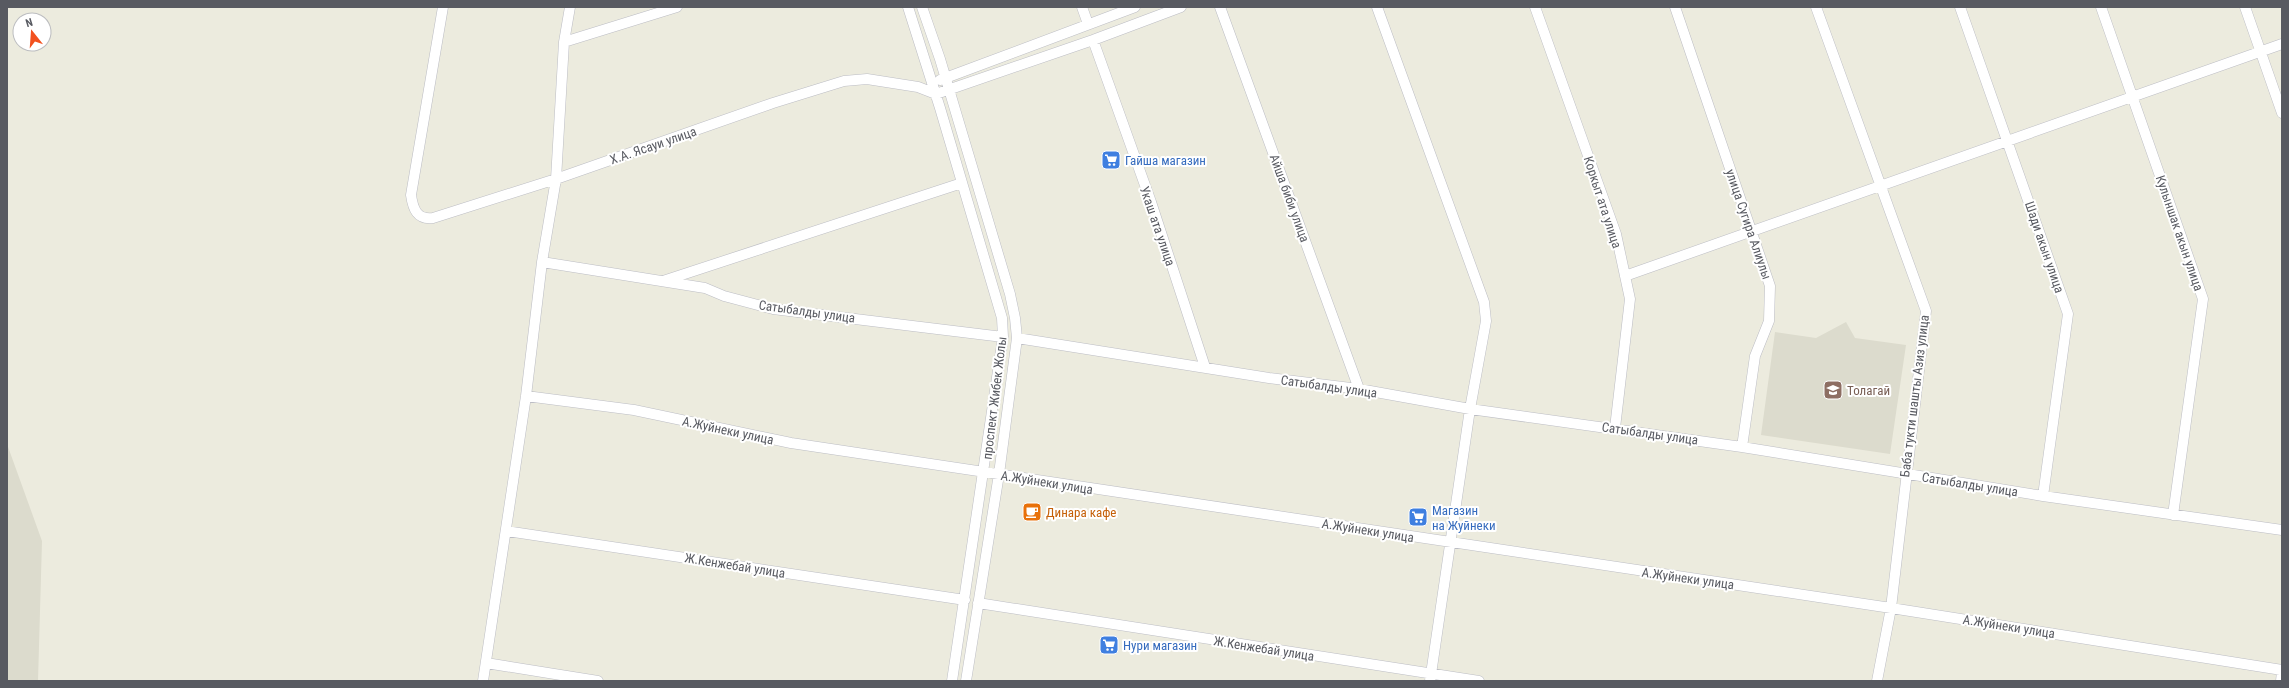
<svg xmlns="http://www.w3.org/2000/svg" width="2289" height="688" font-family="'Roboto Condensed',sans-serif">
	<rect width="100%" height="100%" fill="#ecebde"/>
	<path fill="#dcdbcd" d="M 1846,322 L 1855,338 L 1906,345 L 1890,454 L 1761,435 L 1775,332 L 1816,338 Z
		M 7,444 L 42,541 L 38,681 L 7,681 Z"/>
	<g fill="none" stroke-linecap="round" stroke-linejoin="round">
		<defs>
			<path id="minor" d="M 443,7 L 411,195 C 413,209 417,220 433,218 L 556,179 L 542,262 L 526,396 L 483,681
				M 570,7 L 564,42 L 556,179 L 773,103 L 844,81 L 867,79 L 918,87 L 936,94 L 1093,40 L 1181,7
				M 908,7 L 940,108 L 1002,318 L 1003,337 L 952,681
				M 922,7 L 940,59 L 1010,294 L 1015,318 L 1017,338 L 999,474 L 966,681
				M 1082,7 L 1088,24
				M 1220,7 L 1359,389
				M 1377,7 L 1484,302 L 1486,321 L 1470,409 L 1430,681
				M 1535,7 L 1616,234 L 1630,299 L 1615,428
				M 1675,7 L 1770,286 L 1769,321 L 1755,356 L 1742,447
				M 1816,7 L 1926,311 L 1891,608 L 1877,681
				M 1960,7 L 2068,314 L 2043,496
				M 2101,7 L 2203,299 L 2173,515
				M 2245,7 L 2282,113
				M 1093,40 L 1151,202 L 1205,367
				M 564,42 L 677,7
				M 940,80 L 1135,7
				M 542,262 L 705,288 L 724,296 L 773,309 L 1003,337
				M 1625,276 L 2282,44
				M 663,281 L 962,183
				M 1017,338 L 1269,378 L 1359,389 L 1470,409 L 1742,447 L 2043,496 L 2282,530
				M 526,396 L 634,410 L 791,443 L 1891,608 L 2282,670
				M 506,531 L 965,600
				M 978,603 L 1479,681
				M 486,663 L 598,681
				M 2281,681 L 2282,672"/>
		</defs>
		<use href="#minor" stroke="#bcbdc4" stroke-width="11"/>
		<use href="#minor" stroke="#fff" stroke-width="10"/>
	</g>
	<defs>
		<symbol id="supermarket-square" viewBox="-11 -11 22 22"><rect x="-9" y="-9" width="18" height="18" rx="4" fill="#3f7fe0" stroke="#fff"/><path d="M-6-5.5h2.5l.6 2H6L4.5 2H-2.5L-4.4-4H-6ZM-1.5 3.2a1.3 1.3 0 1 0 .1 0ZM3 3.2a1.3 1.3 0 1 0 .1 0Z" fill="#fff"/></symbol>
		<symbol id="school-square" viewBox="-11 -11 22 22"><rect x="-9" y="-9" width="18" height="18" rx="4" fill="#8d6e63" stroke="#fff"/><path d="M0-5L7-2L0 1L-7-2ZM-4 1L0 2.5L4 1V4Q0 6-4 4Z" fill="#fff"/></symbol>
		<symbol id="cafe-square" viewBox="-11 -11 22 22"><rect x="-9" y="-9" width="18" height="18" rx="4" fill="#e8710a" stroke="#fff"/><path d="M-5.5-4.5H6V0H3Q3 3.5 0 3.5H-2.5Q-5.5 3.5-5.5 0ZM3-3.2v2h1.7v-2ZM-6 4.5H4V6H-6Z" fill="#fff"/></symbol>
	</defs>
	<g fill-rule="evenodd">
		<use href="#supermarket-square" x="1100" y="149" width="22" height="22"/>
		<use href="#school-square" x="1822" y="379" width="22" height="22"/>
		<use href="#cafe-square" x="1021" y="501" width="22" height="22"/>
		<use href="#supermarket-square" x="1407" y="506" width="22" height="22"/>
		<use href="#supermarket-square" x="1098" y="634" width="22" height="22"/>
	</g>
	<g text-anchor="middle" stroke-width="4" stroke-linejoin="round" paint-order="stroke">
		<g font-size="13" fill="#585a61" stroke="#fff">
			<text transform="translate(653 145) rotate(-19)" y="5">Х.А. Ясауи улица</text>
			<text transform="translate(1290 198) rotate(70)" y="5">Айша биби улица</text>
			<text transform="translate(1603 202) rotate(72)" y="5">Коркыт ата улица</text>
			<text transform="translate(1749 224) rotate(71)" y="5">улица Сугира Алиулы</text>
			<text transform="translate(1158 226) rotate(71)" y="5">Укаш ата улица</text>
			<text transform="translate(2180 233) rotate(71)" y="5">Кулыншак акын улица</text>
			<text transform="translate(2045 247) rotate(71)" y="5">Шади акын улица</text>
			<text transform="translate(807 311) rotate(8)" y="5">Сатыбалды улица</text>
			<text transform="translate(1329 386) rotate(8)" y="5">Сатыбалды улица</text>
			<text transform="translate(1914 396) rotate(-83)" y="5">Баба тукти шашты Азиз улица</text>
			<text transform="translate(994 398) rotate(-83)" y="5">проспект Жибек Жолы</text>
			<text transform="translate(728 430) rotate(12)" y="5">А.Жуйнеки улица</text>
			<text transform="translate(1650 433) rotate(8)" y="5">Сатыбалды улица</text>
			<text transform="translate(1047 482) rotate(9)" y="5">А.Жуйнеки улица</text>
			<text transform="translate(1970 484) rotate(9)" y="5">Сатыбалды улица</text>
			<text transform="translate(1368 530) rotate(9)" y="5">А.Жуйнеки улица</text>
			<text transform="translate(735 565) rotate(9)" y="5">Ж.Кенжебай улица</text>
			<text transform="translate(1688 578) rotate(8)" y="5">А.Жуйнеки улица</text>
			<text transform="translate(2009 626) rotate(9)" y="5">А.Жуйнеки улица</text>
			<text transform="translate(1264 648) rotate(9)" y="5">Ж.Кенжебай улица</text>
		</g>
		<g font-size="13" fill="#366cbe" stroke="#fff" text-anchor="start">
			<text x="1125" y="165">Гайша магазин</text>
			<text x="1432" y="515">Магазин<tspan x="1432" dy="15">на Жуйнеки</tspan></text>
			<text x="1123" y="650">Нури магазин</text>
		</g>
		<g font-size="13" fill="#785e54" stroke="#fff" text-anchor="start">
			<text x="1847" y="395">Толагай</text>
		</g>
		<g font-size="13" fill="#c56008" stroke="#fff" text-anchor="start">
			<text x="1046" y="517">Динара кафе</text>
		</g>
	</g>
	<rect width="2289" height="688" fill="none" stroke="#585a61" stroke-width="16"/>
	<g transform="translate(32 32) rotate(343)"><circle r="19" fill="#ffffff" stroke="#bcbdc0"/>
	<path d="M0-3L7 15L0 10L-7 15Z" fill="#f2511f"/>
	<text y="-6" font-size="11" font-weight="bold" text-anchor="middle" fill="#585a61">N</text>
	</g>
</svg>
